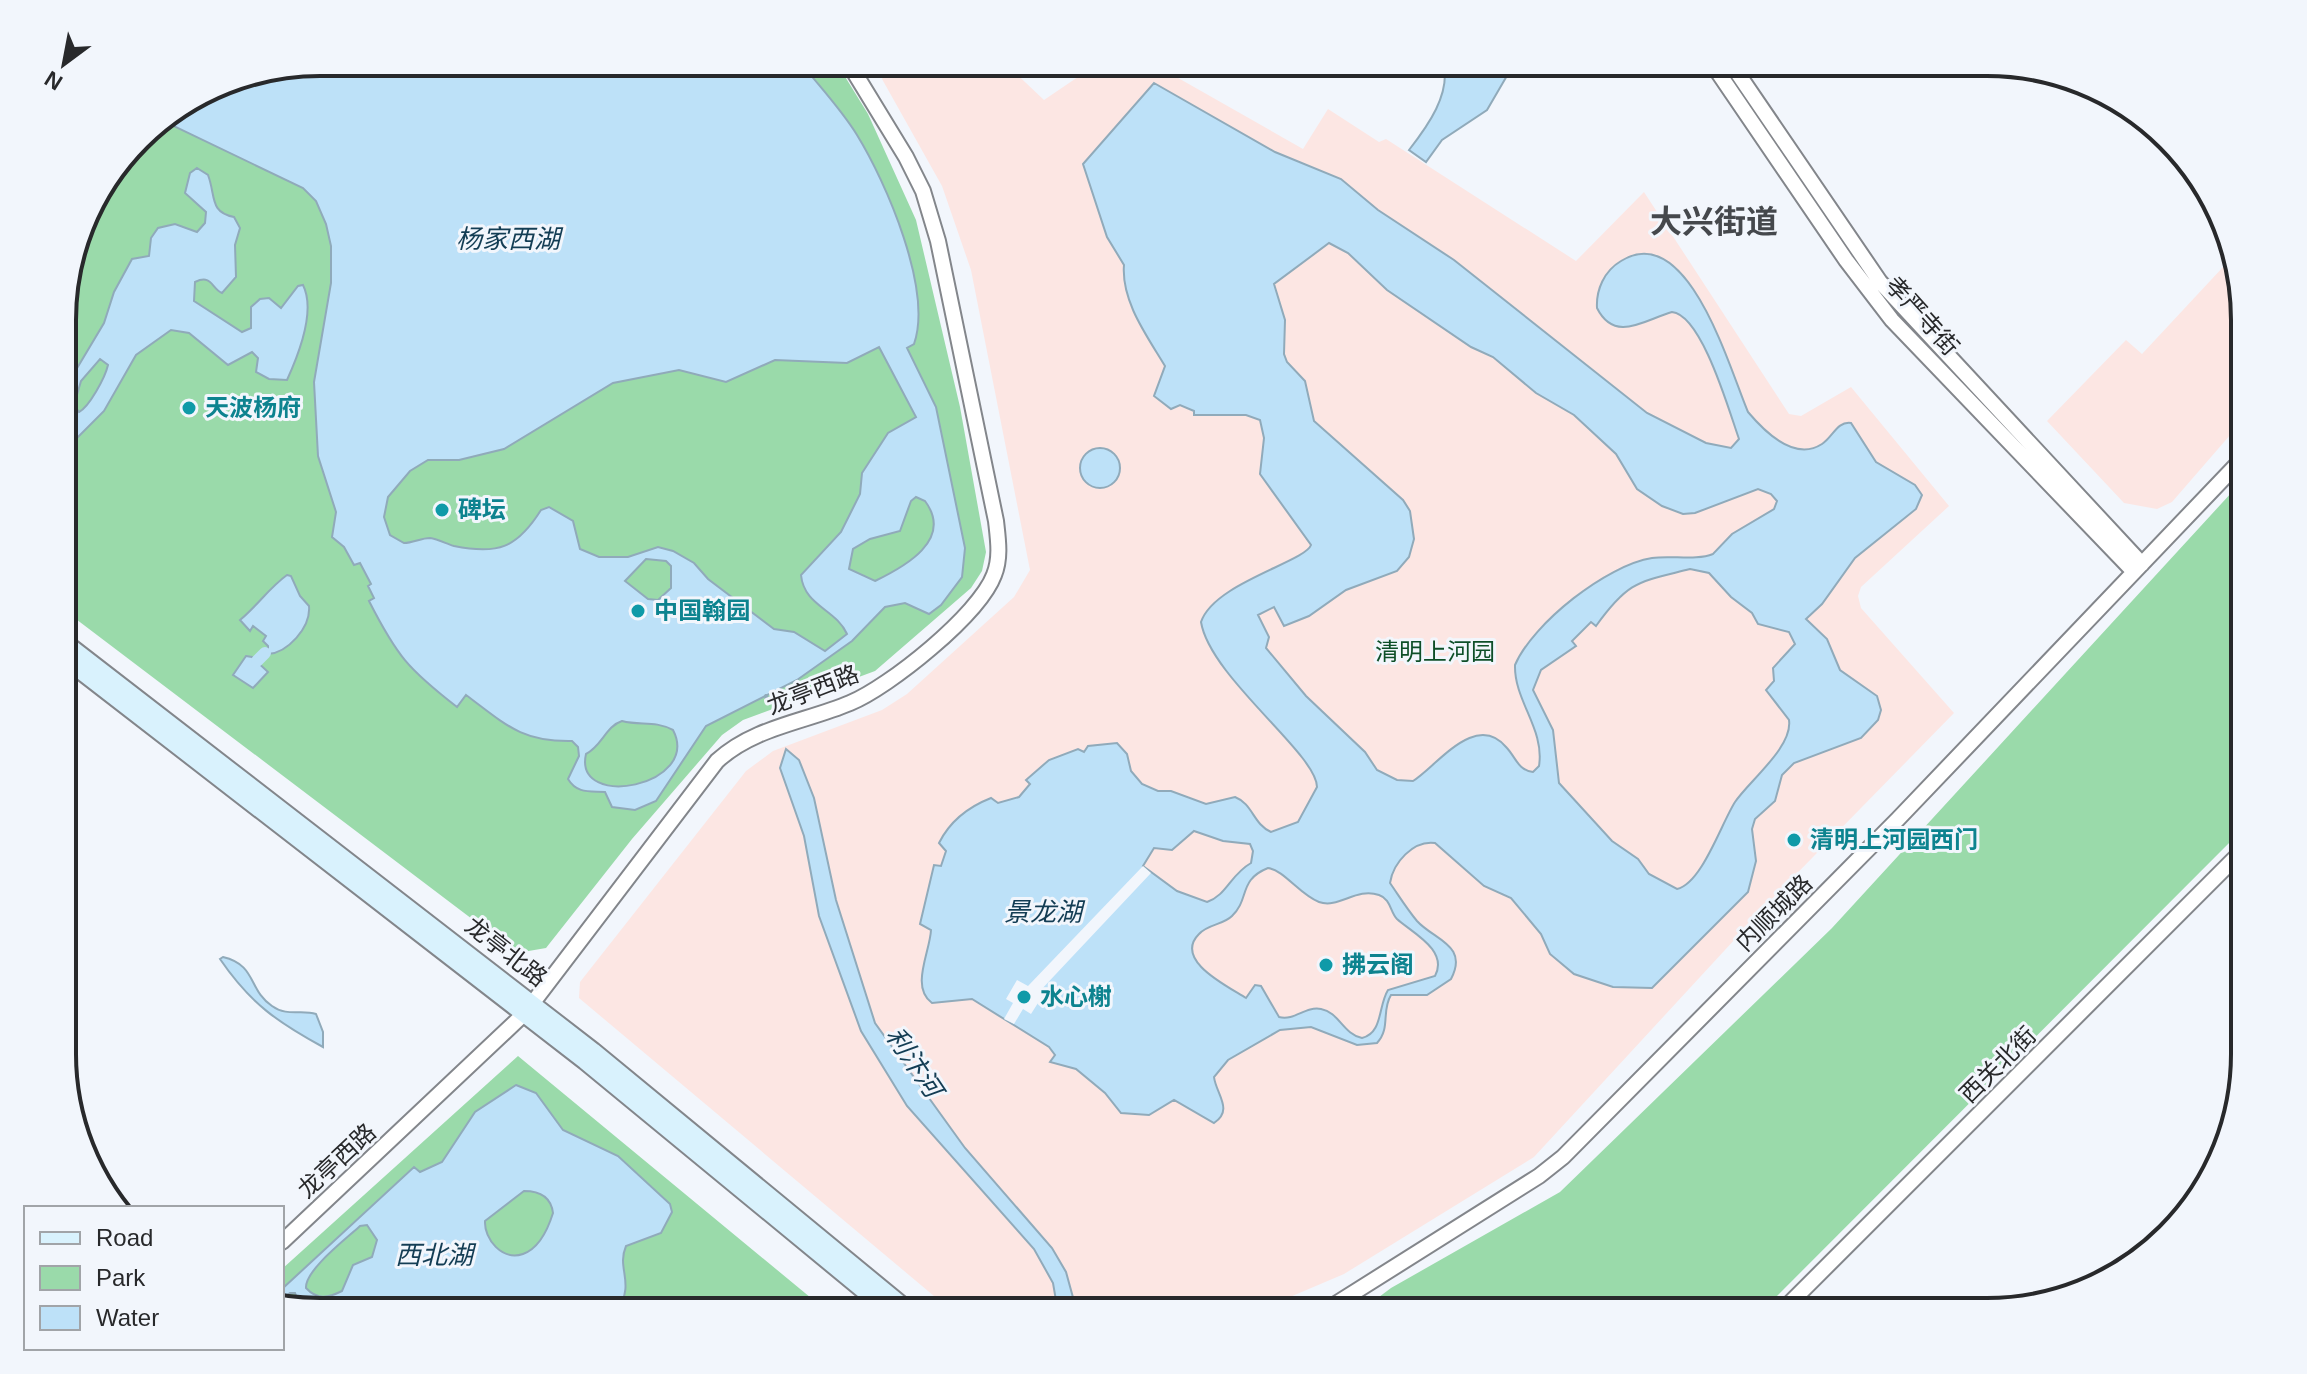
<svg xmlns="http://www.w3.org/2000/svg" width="2307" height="1374" font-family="Helvetica,'Noto Sans SC',sans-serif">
	<rect width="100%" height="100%" fill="#f2f6fc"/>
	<path fill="#fce6e3" d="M 890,62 L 1004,62 L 1044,100 L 1100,62 L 1150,62 L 1303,149 L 1328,109 L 1379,142 L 1386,139 L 1576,261 L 1644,192 L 1789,414 L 1801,416 L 1851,387 L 1949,506 L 1861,587 L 1858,596 L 1861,608 L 1954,713 L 1772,899 L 1534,1157 L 1344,1274 L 1255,1312 L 953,1312 L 579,998 L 580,982 L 746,771 L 773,751 L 882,710 L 907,694 L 1014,597 L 1030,570 L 971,270 L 942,186 L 882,79 Z
		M 2224,266 L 2235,276 L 2244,303 L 2244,419 L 2172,502 L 2157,509 L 2124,503 L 2047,421 L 2126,340 L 2142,354 Z"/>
	<path fill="#9adaaa" d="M 320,62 L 836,62 L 868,114 L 916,220 L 960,407 L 986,552 L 982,571 L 971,588 L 875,671 L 743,720 L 722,735 L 632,839 L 546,948 L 517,953 L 64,610 L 64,287 L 89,206 L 150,126 L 222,82 Z
		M 2244,479 L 2244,828 L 1761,1312 L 1359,1312 L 1391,1288 L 1560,1192 L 1832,928 Z
		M 518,1056 L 828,1312 L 320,1312 L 282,1302 L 282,1269 Z"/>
	<path fill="#bde1f8" stroke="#90aaba" stroke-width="2" fill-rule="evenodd" d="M 320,62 L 800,62 C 819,86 841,109 857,135 C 886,182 933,290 914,344 L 907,348 L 936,407 L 965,548 L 962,577 L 941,605 L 929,614 L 905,603 L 885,607 L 852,641 L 797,680 L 706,726 L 656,801 L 635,810 L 612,807 L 605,792 C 590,791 577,794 568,779 L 579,756 L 578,747 L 572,741 C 522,742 506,725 466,695 L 457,707 C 408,669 397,656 369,601 L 374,598 L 368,586 L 371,584 L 360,563 L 354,565 L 344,547 L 332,537 L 336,512 L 318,456 L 314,382 L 331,283 L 331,246 L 326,224 L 316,201 L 303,188 L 161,120 L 222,82 ZM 879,347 L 916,417 L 888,433 L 862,473 L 860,494 L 841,532 L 801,575 C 804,606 836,609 847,634 L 825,651 L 794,632 L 774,629 L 708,579 L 694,563 L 673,551 L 658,547 L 628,557 L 599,557 L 580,549 L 573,521 L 549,507 L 541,510 C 517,548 498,555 454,546 C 447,544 438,539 430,538 C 421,538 413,543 404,543 L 390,535 L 384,517 L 388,497 L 410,471 L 428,460 L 459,460 L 504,449 L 613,383 L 679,370 L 726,382 L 775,360 L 847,363 ZM 916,497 L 925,501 C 954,540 904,567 875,581 L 849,569 L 853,549 L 870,539 L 900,531 L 911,501 ZM 646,559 L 666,561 L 671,566 L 671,588 L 658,600 L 648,599 L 625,581 ZM 622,721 C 641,726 654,720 673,730 C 702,786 573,811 586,754 C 602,746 606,726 622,721 Z
		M 1443,62 L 1515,62 L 1487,110 L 1442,140 L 1426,162 L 1409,150 C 1427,127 1452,93 1443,62 Z
		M 1154,83 L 1275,152 L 1341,179 L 1378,210 L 1454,260 L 1647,413 L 1706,443 L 1731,448 L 1739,439 C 1729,411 1702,315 1672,312 C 1646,319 1615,344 1597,308 C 1596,290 1604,271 1621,261 C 1688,219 1730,370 1748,412 C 1764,431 1794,462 1822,444 C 1833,437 1837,421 1851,423 L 1876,462 L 1915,485 L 1922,495 L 1916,509 L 1855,558 L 1822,604 L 1806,619 L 1827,639 L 1840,670 L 1877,696 L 1881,710 L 1878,720 L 1861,738 L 1794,763 L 1782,775 L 1775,801 L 1755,819 L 1752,829 L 1756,861 L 1748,892 L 1652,988 L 1613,987 L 1574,974 L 1550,954 L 1541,934 L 1511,898 L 1484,886 L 1435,843 C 1413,840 1393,863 1390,883 C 1399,896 1407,909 1417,921 C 1434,940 1469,945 1451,979 L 1427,995 L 1391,995 C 1381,1011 1391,1028 1377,1043 L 1357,1045 L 1311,1027 L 1280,1030 L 1228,1060 L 1214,1077 C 1216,1094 1234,1110 1214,1123 L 1174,1100 L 1149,1115 L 1121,1113 L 1105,1093 L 1076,1069 L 1050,1062 L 1055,1055 L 1049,1047 L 972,999 L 932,1003 C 910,987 930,952 931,930 L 920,924 L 934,865 L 941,866 L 946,851 L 939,843 C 950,821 968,807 991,798 L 998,803 L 1019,797 L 1030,784 L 1026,780 L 1049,760 L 1078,749 L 1084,752 L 1088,746 L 1117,743 L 1127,754 L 1131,771 L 1142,784 L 1158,791 L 1171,791 L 1206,804 L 1235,797 C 1253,804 1253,824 1271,832 L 1298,822 L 1317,787 C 1317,754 1210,677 1201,622 C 1214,583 1305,562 1311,545 L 1260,474 L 1264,438 L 1260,420 L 1246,415 L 1194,415 L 1194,411 L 1180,405 L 1171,409 L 1154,396 L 1165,366 C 1147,336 1121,301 1124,265 L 1107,237 L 1083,164 ZM 1329,243 L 1348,253 L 1387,290 L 1471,347 L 1493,357 L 1536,393 L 1574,415 L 1616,454 L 1637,489 L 1662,506 L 1683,514 L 1695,513 L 1758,489 L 1771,494 L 1777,501 L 1774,509 L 1732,534 L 1713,554 C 1696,561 1671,555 1652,558 C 1607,565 1533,623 1515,665 C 1514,701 1545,729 1539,766 L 1533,772 C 1518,770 1516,758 1507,748 C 1476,710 1437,766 1413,781 L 1397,780 L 1377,770 L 1365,752 L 1306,696 L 1266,648 L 1269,637 L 1258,615 L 1274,607 L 1284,626 L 1309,616 L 1346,590 L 1397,571 L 1409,557 L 1414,539 L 1410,511 L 1403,500 L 1314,421 L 1305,381 L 1287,362 L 1284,354 L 1285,320 L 1274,284 ZM 1690,569 L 1709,573 L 1731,597 L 1752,613 L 1758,624 L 1789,632 L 1795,644 L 1773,668 L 1774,681 L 1766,690 L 1789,720 C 1793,747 1749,781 1735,802 C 1721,824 1702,883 1677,889 L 1649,874 L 1638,859 L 1612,841 L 1559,783 L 1553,730 L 1533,690 L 1541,670 L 1576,646 L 1572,641 L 1591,622 L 1596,626 C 1629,580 1639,582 1690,569 ZM 1194,831 L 1223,841 L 1250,844 L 1253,851 L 1251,863 C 1230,875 1227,895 1207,902 L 1177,891 L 1143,866 L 1154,848 L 1172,850 ZM 1268,868 C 1284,870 1300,895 1319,902 C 1339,909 1356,887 1379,895 C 1391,899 1390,912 1397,919 C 1411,932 1449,950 1435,976 L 1388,990 C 1378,1006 1383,1033 1362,1038 C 1343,1034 1339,1012 1321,1009 C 1305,1006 1295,1021 1279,1017 L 1261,986 L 1255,985 L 1246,998 C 1227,986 1173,960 1199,934 C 1208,924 1223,925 1232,916 C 1250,899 1238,880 1268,868 Z
		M 197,168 L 208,175 C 216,196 209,212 234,217 L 240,228 L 235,245 L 236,277 L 222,293 C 211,288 212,274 195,282 L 194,301 L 242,332 L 251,328 L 251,307 L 260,299 L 269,298 L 281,308 L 298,286 L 303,285 C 316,311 298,356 287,380 L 269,379 L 256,372 L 258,358 L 252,352 L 228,365 L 189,333 L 171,330 L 136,355 L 104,411 L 64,451 L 64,390 L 104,323 L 114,292 L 132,259 L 149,256 L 151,238 L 158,228 L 175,224 L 197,232 L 205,223 L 206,212 L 185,193 L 190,173 ZM 100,359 L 108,365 C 105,378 89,407 79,412 L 74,405 L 81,381 Z
		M1080 468a20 20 0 1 1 40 0a20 20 0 1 1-40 0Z
		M 287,575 L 291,576 L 300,596 L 309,606 C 311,628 287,653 268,654 L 268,646 L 263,641 L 266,636 L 253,626 L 250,631 L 240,620 C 258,605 269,588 287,575 Z
		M 246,656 L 252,657 L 268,672 L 253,688 L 233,675 Z
		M 786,749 L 799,760 L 814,798 L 836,900 L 875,1023 L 965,1148 L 1052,1248 L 1066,1272 L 1077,1312 L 1058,1312 L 1053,1283 L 1034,1249 L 907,1106 L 861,1031 L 819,916 L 804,836 L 780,768 Z
		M 223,957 C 257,965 248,990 272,1006 C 287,1017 302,1009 316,1014 L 323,1032 L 323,1047 C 277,1022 250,1003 220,959 Z
		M 516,1085 L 536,1093 L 563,1130 L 618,1156 L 670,1204 L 672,1212 L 661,1233 L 626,1246 C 616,1270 636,1281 617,1312 L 320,1312 L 300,1306 L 295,1293 L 290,1293 L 282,1299 L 282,1289 L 414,1167 L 420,1172 L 442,1162 L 475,1112 ZM 524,1191 C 539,1191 551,1197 553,1213 C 548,1229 540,1248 523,1254 C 502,1261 484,1239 485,1221 ZM 367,1225 L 377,1240 L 372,1257 L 353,1265 L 342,1291 C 328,1298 317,1300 306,1288 C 305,1270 346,1239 360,1226 Z"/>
	<path fill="#f2f6fc" d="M 1143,866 L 1151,873 L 1039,992 L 1043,995 L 1031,1014 L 1023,1009 L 1014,1024 L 1004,1019 L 1013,1003 L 1006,999 L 1017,980 L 1028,986 Z"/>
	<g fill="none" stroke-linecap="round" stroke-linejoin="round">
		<path stroke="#90aaba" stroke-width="4" d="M 766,696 L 768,702"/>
		<path stroke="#bde1f8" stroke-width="12" d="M 257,661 L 265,653"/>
		<defs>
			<path id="tertiary" d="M 1711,62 L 1846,260 L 1892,320 L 2134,572
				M 1730,62 L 1880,282 L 2142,564
				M 282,1242 L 525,1013 L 717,761 C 754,727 805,722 850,703 C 889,687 979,615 994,575 C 1001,558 998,539 996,521 L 938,241 L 923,191 L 906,157 L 848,62
				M 1323,1312 L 1539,1176 L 1563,1157 L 1898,819 L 2244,457
				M 1781,1312 L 2244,849"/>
			<path id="secondary" d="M 64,642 L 593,1051 L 910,1312
				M 64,658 L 585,1061 L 890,1312"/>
		</defs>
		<use href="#tertiary" stroke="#83868b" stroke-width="18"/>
		<use href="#secondary" stroke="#83868b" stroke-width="20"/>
		<use href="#tertiary" stroke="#fff" stroke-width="14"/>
		<use href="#secondary" stroke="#d9f2fd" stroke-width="16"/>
	</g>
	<g fill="#0f9aa8" stroke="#f2f6fc" stroke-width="3">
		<circle cx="189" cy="408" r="8"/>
		<circle cx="442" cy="510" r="8"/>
		<circle cx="638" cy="611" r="8"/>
		<circle cx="1794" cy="840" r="8"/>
		<circle cx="1326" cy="965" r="8"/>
		<circle cx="1024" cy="997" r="8"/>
	</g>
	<g text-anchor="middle" stroke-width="6" stroke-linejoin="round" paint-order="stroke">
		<g font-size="24" fill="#28292b" stroke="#f2f6fc">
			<text transform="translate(1922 316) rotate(48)" y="8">孝严寺街</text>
			<text transform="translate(813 690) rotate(-21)" y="8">龙亭西路</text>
			<text transform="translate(1774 913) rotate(-45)" y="8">内顺城路</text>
			<text transform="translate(506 952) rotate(38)" y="8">龙亭北路</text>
			<text transform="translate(1998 1065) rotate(-45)" y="8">西关北街</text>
			<text transform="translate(337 1161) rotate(-43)" y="8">龙亭西路</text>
		</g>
		<g font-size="24" font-weight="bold" fill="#0d838f" stroke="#f2f6fc" text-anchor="start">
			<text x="205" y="416">天波杨府</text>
			<text x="458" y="518">碑坛</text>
			<text x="654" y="619">中国翰园</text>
			<text x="1810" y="848">清明上河园西门</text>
			<text x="1342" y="973">拂云阁</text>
			<text x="1040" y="1005">水心榭</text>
		</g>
		<g font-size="24" fill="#0e4f28" stroke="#f2f6fc">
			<text x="1435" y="660">清明上河园</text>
		</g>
		<g font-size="26" font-style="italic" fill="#133d54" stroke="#f2f6fc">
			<text x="508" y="248">杨家西湖</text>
			<text x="1043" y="921">景龙湖</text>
			<text transform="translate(914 1062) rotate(56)" y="9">利汴河</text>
			<text x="434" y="1264">西北湖</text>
		</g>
		<g font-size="32" font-weight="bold" fill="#45484c" stroke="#f2f6fc">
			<text x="1714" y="233">大兴街道</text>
		</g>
	</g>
	<path d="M0 0H2307V1374H0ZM320 76H1987A244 244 0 0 1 2231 320V1054A244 244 0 0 1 1987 1298H320A244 244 0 0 1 76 1054V320A244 244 0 0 1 320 76Z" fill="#f2f6fc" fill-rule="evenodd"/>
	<path fill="none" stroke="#28292b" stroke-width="4" d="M320 76H1987A244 244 0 0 1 2231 320V1054A244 244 0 0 1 1987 1298H320A244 244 0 0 1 76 1054V320A244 244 0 0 1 320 76Z"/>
	<rect x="24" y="1206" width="260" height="144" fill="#f2f6fc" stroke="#a1a4a8" stroke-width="2"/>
	<rect x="40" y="1232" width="40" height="12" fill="#d9f2fd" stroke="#a1a4a8" stroke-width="2"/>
	<text x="96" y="1246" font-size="24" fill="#28292b">Road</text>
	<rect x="40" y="1266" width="40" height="24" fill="#9adaaa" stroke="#a1a4a8" stroke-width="2"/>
	<text x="96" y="1286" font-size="24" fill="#28292b">Park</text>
	<rect x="40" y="1306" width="40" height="24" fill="#bde1f8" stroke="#a1a4a8" stroke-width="2"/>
	<text x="96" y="1326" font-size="24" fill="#28292b">Water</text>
	<g transform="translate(64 64) rotate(212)" stroke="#f2f6fc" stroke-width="6" paint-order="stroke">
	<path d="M0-6L14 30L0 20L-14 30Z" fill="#28292b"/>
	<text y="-12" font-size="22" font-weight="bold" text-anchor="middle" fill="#28292b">N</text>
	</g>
</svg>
